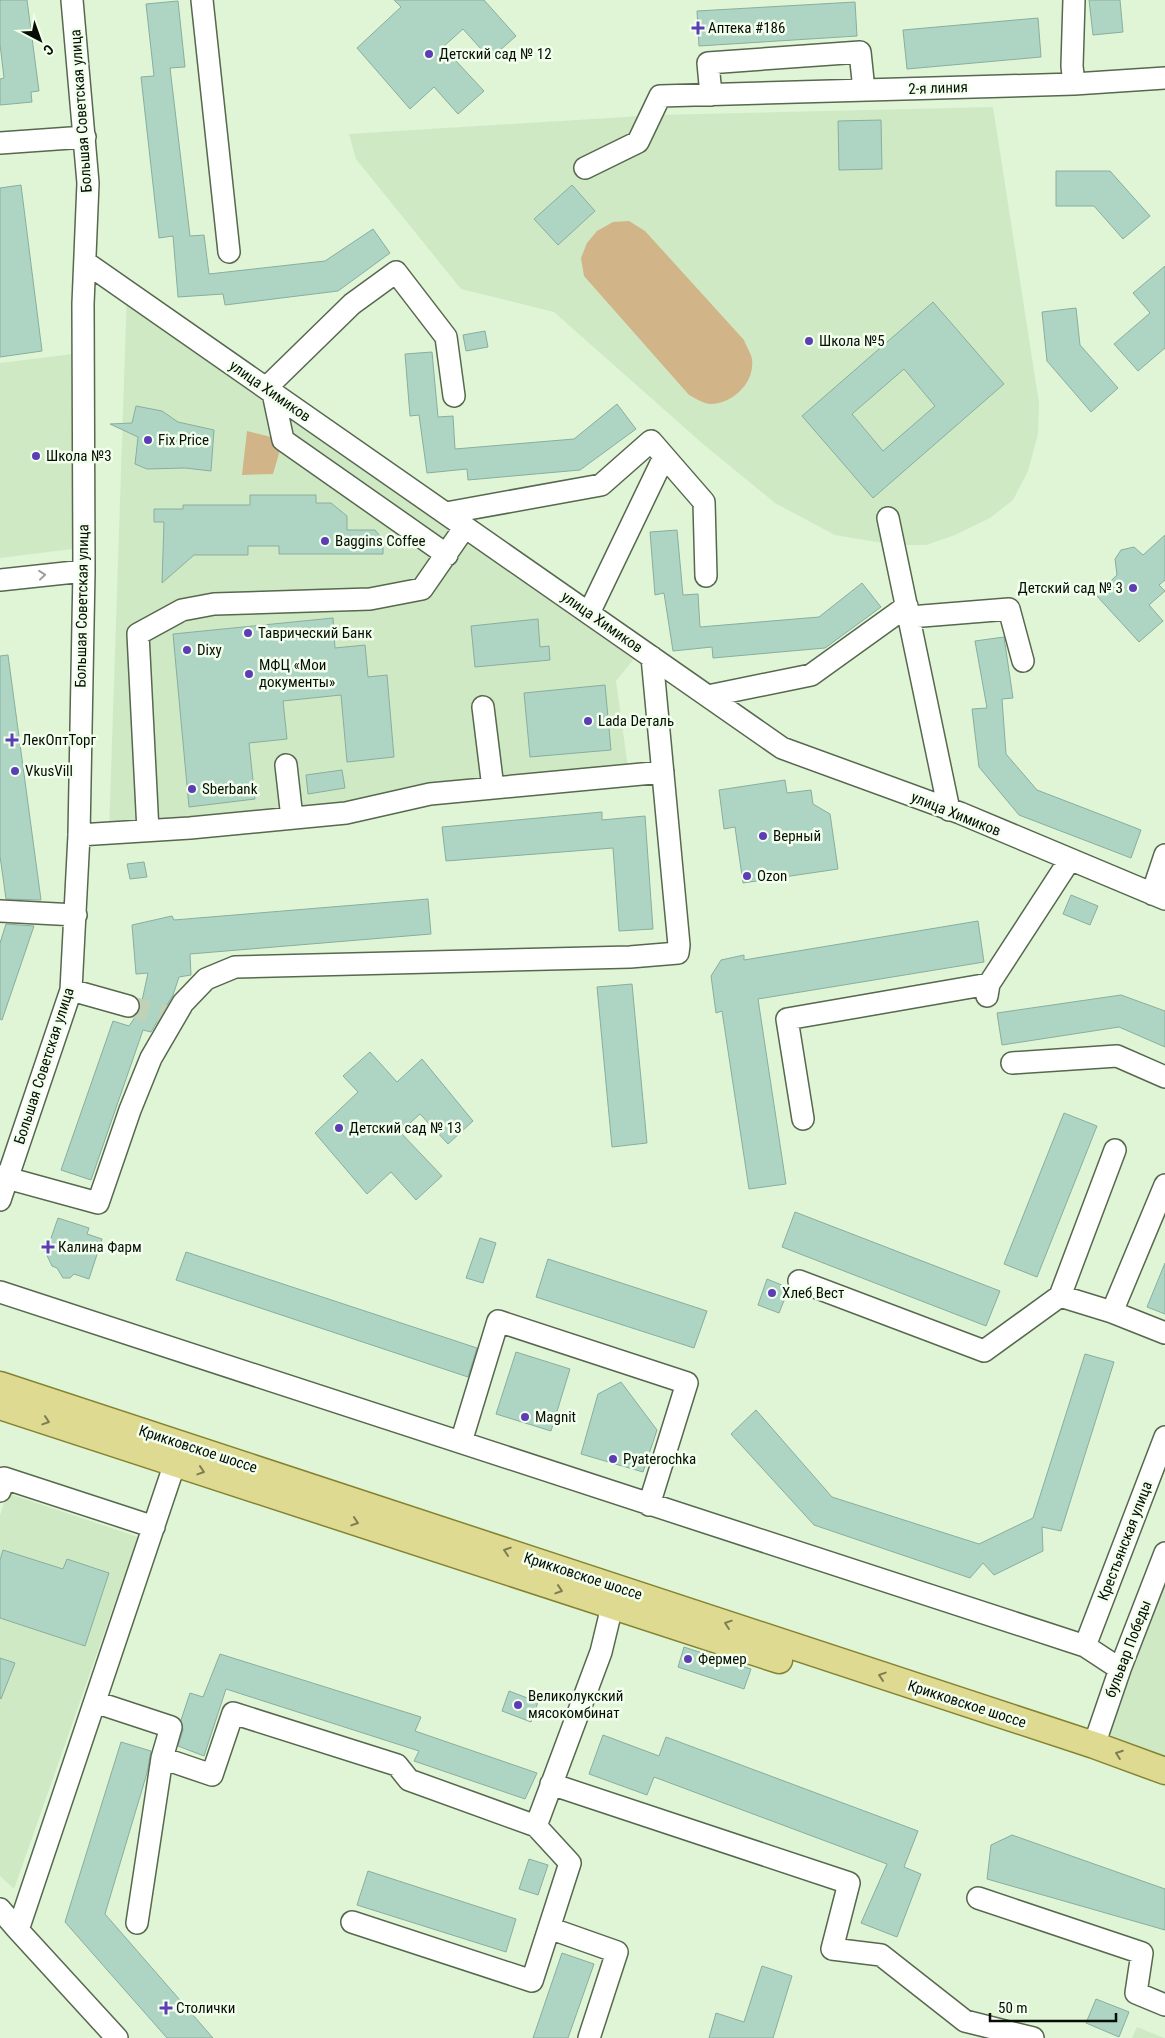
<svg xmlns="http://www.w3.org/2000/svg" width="1165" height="2038" font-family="'Roboto Condensed',sans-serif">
	<rect width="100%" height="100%" fill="#dff5d6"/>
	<path fill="#cfe9c4" d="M 993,107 L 1039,403 L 1038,434 L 1028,471 L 1013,500 L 990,518 L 955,535 L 926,545 L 894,545 L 835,535 L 775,503 L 703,444 L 554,312 L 461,289 L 356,159 L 349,134 L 657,115 Z
		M 127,291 L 641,650 L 616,681 L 629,775 L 109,833 Z
		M 73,354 L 72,549 L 0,558 L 0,363 Z
		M 7,1493 L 138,1537 L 14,1889 L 0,1876 L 0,1516 Z
		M 1165,1562 L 1165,1770 L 1094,1745 Z
		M 1137,2027 L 1164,2038 L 1132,2038 Z"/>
	<path fill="#d2b489" d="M 629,221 L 645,231 L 744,340 C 746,346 751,353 752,359 C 755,383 733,403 711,404 C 704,404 695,398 689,395 L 584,276 L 581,258 L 587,243 L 597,231 L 613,222 Z
		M 247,431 L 283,440 L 273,474 L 242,475 Z"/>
	<path fill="#aed4c3" stroke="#89ae9e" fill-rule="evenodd" d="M 0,0 L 27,0 L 39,91 L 31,92 L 32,102 L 0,105 L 0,79 L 4,78 L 0,44 Z
		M 394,0 L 484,0 L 516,36 L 490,59 L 463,29 L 443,47 L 484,91 L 458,114 L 434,87 L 410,109 L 357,48 L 401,7 Z
		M 1089,0 L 1120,0 L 1123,32 L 1093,35 Z
		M 178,1 L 185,67 L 170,68 L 190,236 L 204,235 L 209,274 L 325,261 L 373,229 L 390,253 L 338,291 L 225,305 L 223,294 L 178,297 L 173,236 L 159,238 L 141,77 L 154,76 L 146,4 Z
		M 855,2 L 857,36 L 699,46 L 697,11 Z
		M 1038,18 L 1041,57 L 907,69 L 903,30 Z
		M 881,120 L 882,169 L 839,170 L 838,121 Z
		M 1056,171 L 1110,171 L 1150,216 L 1123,239 L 1094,206 L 1056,206 Z
		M 21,185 L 42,351 L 0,357 L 0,188 Z
		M 572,185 L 595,211 L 558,245 L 534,219 Z
		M 1165,266 L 1165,348 L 1138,371 L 1114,344 L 1150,313 L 1133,293 Z
		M 933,302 L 1004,384 L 873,498 L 802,416 ZM 904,369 L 935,406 L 883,451 L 852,414 Z
		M 1076,308 L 1080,345 L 1118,388 L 1091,412 L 1047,361 L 1042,312 Z
		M 485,331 L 488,347 L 466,351 L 463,335 Z
		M 432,352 L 438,417 L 453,416 L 455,449 L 574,439 L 617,404 L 636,429 L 580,470 L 468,480 L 467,469 L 427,473 L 419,415 L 410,416 L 405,354 Z
		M 136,406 L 162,411 L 178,422 L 214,430 L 211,471 L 185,468 L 147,469 L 135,464 L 138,437 L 110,424 L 132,423 Z
		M 250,495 L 316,495 L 316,503 L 331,503 L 347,516 L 347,530 L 375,530 L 383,540 L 383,554 L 279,554 L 279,546 L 248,546 L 248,555 L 194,555 L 162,583 L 164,522 L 154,522 L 154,509 L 183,509 L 183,505 L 250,505 Z
		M 677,530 L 683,595 L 698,594 L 700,627 L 819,617 L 862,583 L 881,607 L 825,648 L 713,658 L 712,647 L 673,651 L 664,593 L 655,595 L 650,532 Z
		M 1165,535 L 1165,580 L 1159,585 L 1165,591 L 1149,605 L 1163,621 L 1139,642 L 1096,595 L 1117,575 L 1115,559 L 1121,550 L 1134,547 L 1143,555 Z
		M 333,618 L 335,648 L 365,645 L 368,677 L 387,675 L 394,757 L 347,762 L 341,695 L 283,701 L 287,739 L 249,743 L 255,799 L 189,807 L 173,634 Z
		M 538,619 L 540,647 L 549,646 L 550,660 L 475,667 L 471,626 Z
		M 1004,637 L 1013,698 L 1002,699 L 1006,754 L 1037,790 L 1141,830 L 1131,858 L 1019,815 L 979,767 L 972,709 L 987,708 L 975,641 Z
		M 8,655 L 41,900 L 38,900 L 6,899 L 0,856 L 0,656 Z
		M 605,685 L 611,750 L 530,757 L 524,693 Z
		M 342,770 L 345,788 L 308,794 L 306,775 Z
		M 785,780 L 787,793 L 811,790 L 813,804 L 830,814 L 838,869 L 743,883 L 735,827 L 724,829 L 719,790 Z
		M 602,812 L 602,820 L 645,816 L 653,929 L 619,931 L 613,848 L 446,861 L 442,827 Z
		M 144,862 L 147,877 L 130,879 L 127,864 Z
		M 1071,895 L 1098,906 L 1090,925 L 1063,914 Z
		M 428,899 L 431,934 L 190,954 L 191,975 L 179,977 L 173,995 L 151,1032 L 143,1030 L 91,1180 L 61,1170 L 113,1021 L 129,1026 L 140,1010 L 148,973 L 136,974 L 132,925 L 172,916 L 174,920 Z
		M 978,921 L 984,962 L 758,999 L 786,1184 L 749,1189 L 722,1011 L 716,1013 L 711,976 L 721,960 L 744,955 L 744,960 Z
		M 6,924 L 34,926 L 2,1020 L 0,1019 L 0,943 Z
		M 632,984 L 647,1143 L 612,1147 L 597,987 Z
		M 1121,995 L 1165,1011 L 1165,1047 L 1119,1027 L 1002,1045 L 997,1013 Z
		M 370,1052 L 397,1082 L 422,1059 L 473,1121 L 448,1144 L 420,1114 L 400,1132 L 442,1176 L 416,1200 L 391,1172 L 367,1194 L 315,1133 L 358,1092 L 343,1076 Z
		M 1064,1113 L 1097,1126 L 1037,1277 L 1004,1264 Z
		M 795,1212 L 1000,1291 L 986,1326 L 782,1247 Z
		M 58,1218 L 89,1228 L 87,1234 L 102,1239 L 89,1279 L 74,1274 L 70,1278 L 63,1278 L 57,1268 L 52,1266 L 42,1245 L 50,1241 Z
		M 480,1238 L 496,1243 L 483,1283 L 466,1278 Z
		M 186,1252 L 477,1348 L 468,1377 L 176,1280 Z
		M 548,1259 L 707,1311 L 694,1348 L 536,1297 Z
		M 1165,1263 L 1165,1314 L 1147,1307 Z
		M 767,1279 L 789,1288 L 779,1313 L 758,1305 Z
		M 516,1352 L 570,1369 L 551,1431 L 496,1414 Z
		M 1085,1354 L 1114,1362 L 1061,1531 L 1042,1527 L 1043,1551 L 994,1575 L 983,1563 L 970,1578 L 814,1525 L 731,1434 L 756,1410 L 832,1497 L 979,1544 L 1033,1518 Z
		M 621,1382 L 657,1430 L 643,1472 L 581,1454 L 598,1394 Z
		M 3,1550 L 63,1569 L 67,1559 L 109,1573 L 85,1646 L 0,1618 L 0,1560 Z
		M 684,1647 L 751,1669 L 744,1689 L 678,1667 Z
		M 220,1654 L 421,1717 L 415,1731 L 537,1773 L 525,1799 L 414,1761 L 419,1751 L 226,1689 L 204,1756 L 178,1746 L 183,1730 L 181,1720 L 190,1693 L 203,1697 Z
		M 0,1658 L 15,1663 L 1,1699 L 0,1698 Z
		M 509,1691 L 538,1702 L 531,1722 L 502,1711 Z
		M 603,1735 L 659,1756 L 666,1737 L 918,1831 L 904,1867 L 921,1874 L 897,1937 L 861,1923 L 887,1864 L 654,1777 L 647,1795 L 589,1774 Z
		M 121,1742 L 151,1751 L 147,1773 L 105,1914 L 213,2038 L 167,2038 L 65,1922 Z
		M 1012,1835 L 1165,1889 L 1165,1930 L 987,1879 L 991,1845 Z
		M 529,1859 L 548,1865 L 538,1895 L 519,1889 Z
		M 368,1871 L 516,1919 L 506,1952 L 357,1905 Z
		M 562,1953 L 594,1964 L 568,2038 L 533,2038 Z
		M 762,1966 L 792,1976 L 773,2038 L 709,2038 L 716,2013 L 744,2022 Z
		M 1096,1999 L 1129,2012 L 1119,2037 L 1086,2023 Z"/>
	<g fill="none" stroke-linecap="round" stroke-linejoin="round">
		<path stroke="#bfd2b7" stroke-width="21" stroke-dasharray="21 11" stroke-linecap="butt" d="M 128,1006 L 174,1018"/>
		<defs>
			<path id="minor" d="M 202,0 L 229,252
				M 1074,84 L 1072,66 L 1074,0
				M 711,95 L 708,63 L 860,52 L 864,90
				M 0,143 L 85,137
				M 585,168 L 638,142 L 660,96 L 1074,84 L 1165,78
				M 85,262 L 782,748 L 960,813 L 1165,899
				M 266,388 L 352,304 L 396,272 L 446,337 L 454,396
				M 273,393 L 283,440 L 447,555
				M 446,513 L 601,485 L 651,441 L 704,502 L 706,576
				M 888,518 L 949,810
				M 0,580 L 84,571
				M 589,613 L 664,457
				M 910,617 L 1009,609 L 1023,661
				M 708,696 L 811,675 L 907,606
				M 483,707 L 493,788
				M 286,765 L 292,818
				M 148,831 L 138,634 L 182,610 L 214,604 L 370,599 L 422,589 L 465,527
				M 79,835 L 190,828 L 346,813 L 430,794 L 663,772
				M 1152,894 L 1165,855
				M 0,911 L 76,915
				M 71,990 L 128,1006
				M 987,996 L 989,984 L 1069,861
				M 1012,1063 L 1117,1056 L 1165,1077
				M 803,1119 L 787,1019 L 989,984
				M 0,1176 L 98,1203 L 130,1110 L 151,1058 L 183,1003 L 206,979 L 235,967 L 630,957 L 678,953 L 679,945 L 652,657
				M 0,1200 L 71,990 L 79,835 L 84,571 L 83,304 L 88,183 L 72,0
				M 799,1281 L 984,1351 L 1060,1296 L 1112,1312 L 1165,1333
				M 0,1292 L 1085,1646 L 1120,1669
				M 1060,1296 L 1115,1150
				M 1112,1312 L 1165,1185
				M 461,1442 L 498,1321 L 687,1383 L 649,1505
				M 0,1491 L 4,1478 L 154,1527
				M 1085,1646 L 1165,1437
				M 95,1702 L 171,1727 L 162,1758 L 137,1923
				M 1094,1745 L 1120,1669 L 1165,1553
				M 162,1758 L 212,1775 L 233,1713 L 397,1765 L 409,1780 L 536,1826 L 601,1652 L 616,1590
				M 551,1784 L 849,1883 L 832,1949 L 881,1955 L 965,2021 L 1033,2038
				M 978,1898 L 1142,1953 L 1136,1993 L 1165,2005
				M 0,1909 L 18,1930
				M 352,1922 L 532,1981 L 570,1863 L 536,1826
				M 549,1928 L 617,1952 L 589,2038
				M 117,2038 L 18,1930 L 180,1448"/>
			<path id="major" d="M 0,1385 L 1094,1745 L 1165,1771
				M 0,1406 L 779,1660"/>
		</defs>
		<use href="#minor" stroke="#56684e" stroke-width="24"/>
		<use href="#major" stroke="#858331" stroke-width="29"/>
		<use href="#minor" stroke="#fff" stroke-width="21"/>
		<use href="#major" stroke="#dfda92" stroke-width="26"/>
	</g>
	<defs><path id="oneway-chevron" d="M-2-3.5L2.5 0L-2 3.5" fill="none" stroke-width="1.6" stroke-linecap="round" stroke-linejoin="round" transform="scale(1.25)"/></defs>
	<use stroke="#9c9f9b" href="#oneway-chevron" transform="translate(42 575) rotate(-6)"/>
	<g stroke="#7e7e53">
		<use href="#oneway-chevron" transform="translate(46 1421) rotate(18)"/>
		<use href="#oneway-chevron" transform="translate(201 1471) rotate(18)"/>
		<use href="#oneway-chevron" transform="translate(355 1522) rotate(18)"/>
		<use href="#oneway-chevron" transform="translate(507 1551) rotate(-162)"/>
		<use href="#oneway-chevron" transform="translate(559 1590) rotate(18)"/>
		<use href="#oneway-chevron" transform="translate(728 1624) rotate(-161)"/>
		<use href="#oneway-chevron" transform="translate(882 1676) rotate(-162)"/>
		<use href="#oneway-chevron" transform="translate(1119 1754) rotate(-160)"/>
	</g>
	<g fill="#5d3db5" stroke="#f2ffed" stroke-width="2">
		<path d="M695.5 20.5h5v5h5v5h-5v5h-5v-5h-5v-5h5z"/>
		<circle cx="429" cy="54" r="5"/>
		<circle cx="809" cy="341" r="5"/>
		<circle cx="148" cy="440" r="5"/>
		<circle cx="36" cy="456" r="5"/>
		<circle cx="325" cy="541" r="5"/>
		<circle cx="1133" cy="588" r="5"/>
		<circle cx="248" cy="633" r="5"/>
		<circle cx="187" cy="650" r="5"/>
		<circle cx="249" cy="674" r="5"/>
		<circle cx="588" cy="721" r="5"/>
		<path d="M9.5 732.5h5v5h5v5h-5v5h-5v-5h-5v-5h5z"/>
		<circle cx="15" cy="771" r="5"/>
		<circle cx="192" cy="789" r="5"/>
		<circle cx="763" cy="836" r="5"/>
		<circle cx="747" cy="876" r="5"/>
		<circle cx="339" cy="1128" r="5"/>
		<path d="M45.5 1239.5h5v5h5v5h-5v5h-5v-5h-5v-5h5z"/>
		<circle cx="772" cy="1293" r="5"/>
		<circle cx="525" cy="1417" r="5"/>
		<circle cx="613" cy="1459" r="5"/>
		<circle cx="688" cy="1659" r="5"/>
		<circle cx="518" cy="1705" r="5"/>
		<path d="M163.5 2000.5h5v5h5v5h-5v5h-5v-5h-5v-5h5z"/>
	</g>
	<g text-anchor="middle" stroke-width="5" stroke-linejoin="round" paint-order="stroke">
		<g font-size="15" fill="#070e05" stroke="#f2ffed" text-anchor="start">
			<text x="708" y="33">Аптека #186</text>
			<text x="439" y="59">Детский сад № 12</text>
			<text x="819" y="346">Школа №5</text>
			<text x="158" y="445">Fix Price</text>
			<text x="46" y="461">Школа №3</text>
			<text x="335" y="546">Baggins Coffee</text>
			<text x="1123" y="593" text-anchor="end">Детский сад № 3</text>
			<text x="258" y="638">Таврический Банк</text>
			<text x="197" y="655">Dixy</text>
			<text x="259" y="670">МФЦ «Мои<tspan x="259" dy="17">документы»</tspan></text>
			<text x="598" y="726">Lada Dеталь</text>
			<text x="22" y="745">ЛекОптТорг</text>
			<text x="25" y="776">VkusVill</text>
			<text x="202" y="794">Sberbank</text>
			<text x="773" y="841">Верный</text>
			<text x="757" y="881">Ozon</text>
			<text x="349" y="1133">Детский сад № 13</text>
			<text x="58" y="1252">Калина Фарм</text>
			<text x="782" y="1298">Хлеб Вест</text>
			<text x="535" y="1422">Magnit</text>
			<text x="623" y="1464">Pyaterochka</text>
			<text x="698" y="1664">Фермер</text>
			<text x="528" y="1701">Великолукский<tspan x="528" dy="17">мясокомбинат</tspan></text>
			<text x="176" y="2013">Столички</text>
		</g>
		<g font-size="15" fill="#070e05" stroke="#f2ffed">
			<text transform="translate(938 88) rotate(-2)" y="5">2-я линия</text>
			<text transform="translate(81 111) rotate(-94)" y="5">Большая Советская улица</text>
			<text transform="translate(270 391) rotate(35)" y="5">улица Химиков</text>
			<text transform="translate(82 606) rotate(-89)" y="5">Большая Советская улица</text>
			<text transform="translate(602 622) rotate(35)" y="5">улица Химиков</text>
			<text transform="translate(956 814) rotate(22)" y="5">улица Химиков</text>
			<text transform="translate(44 1066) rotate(-72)" y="5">Большая Советская улица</text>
			<text transform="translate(198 1449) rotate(18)" y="5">Крикковское шоссе</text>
			<text transform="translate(1125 1541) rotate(-69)" y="5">Крестьянская улица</text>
			<text transform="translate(583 1576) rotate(18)" y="5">Крикковское шоссе</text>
			<text transform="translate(1128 1649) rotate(-69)" y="5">бульвар Победы</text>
			<text transform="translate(967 1704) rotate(18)" y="5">Крикковское шоссе</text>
		</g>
	</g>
	<g transform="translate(40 40) rotate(139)" stroke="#f2ffed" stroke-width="4" paint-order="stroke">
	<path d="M0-4L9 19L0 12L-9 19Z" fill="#070e05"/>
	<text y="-8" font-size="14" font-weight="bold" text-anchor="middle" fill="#070e05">С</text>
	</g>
	<path d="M990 2013v8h126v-8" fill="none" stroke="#070e05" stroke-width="2.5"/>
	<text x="998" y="2013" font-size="15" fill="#070e05" stroke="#f2ffed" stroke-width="4" paint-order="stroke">50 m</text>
</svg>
